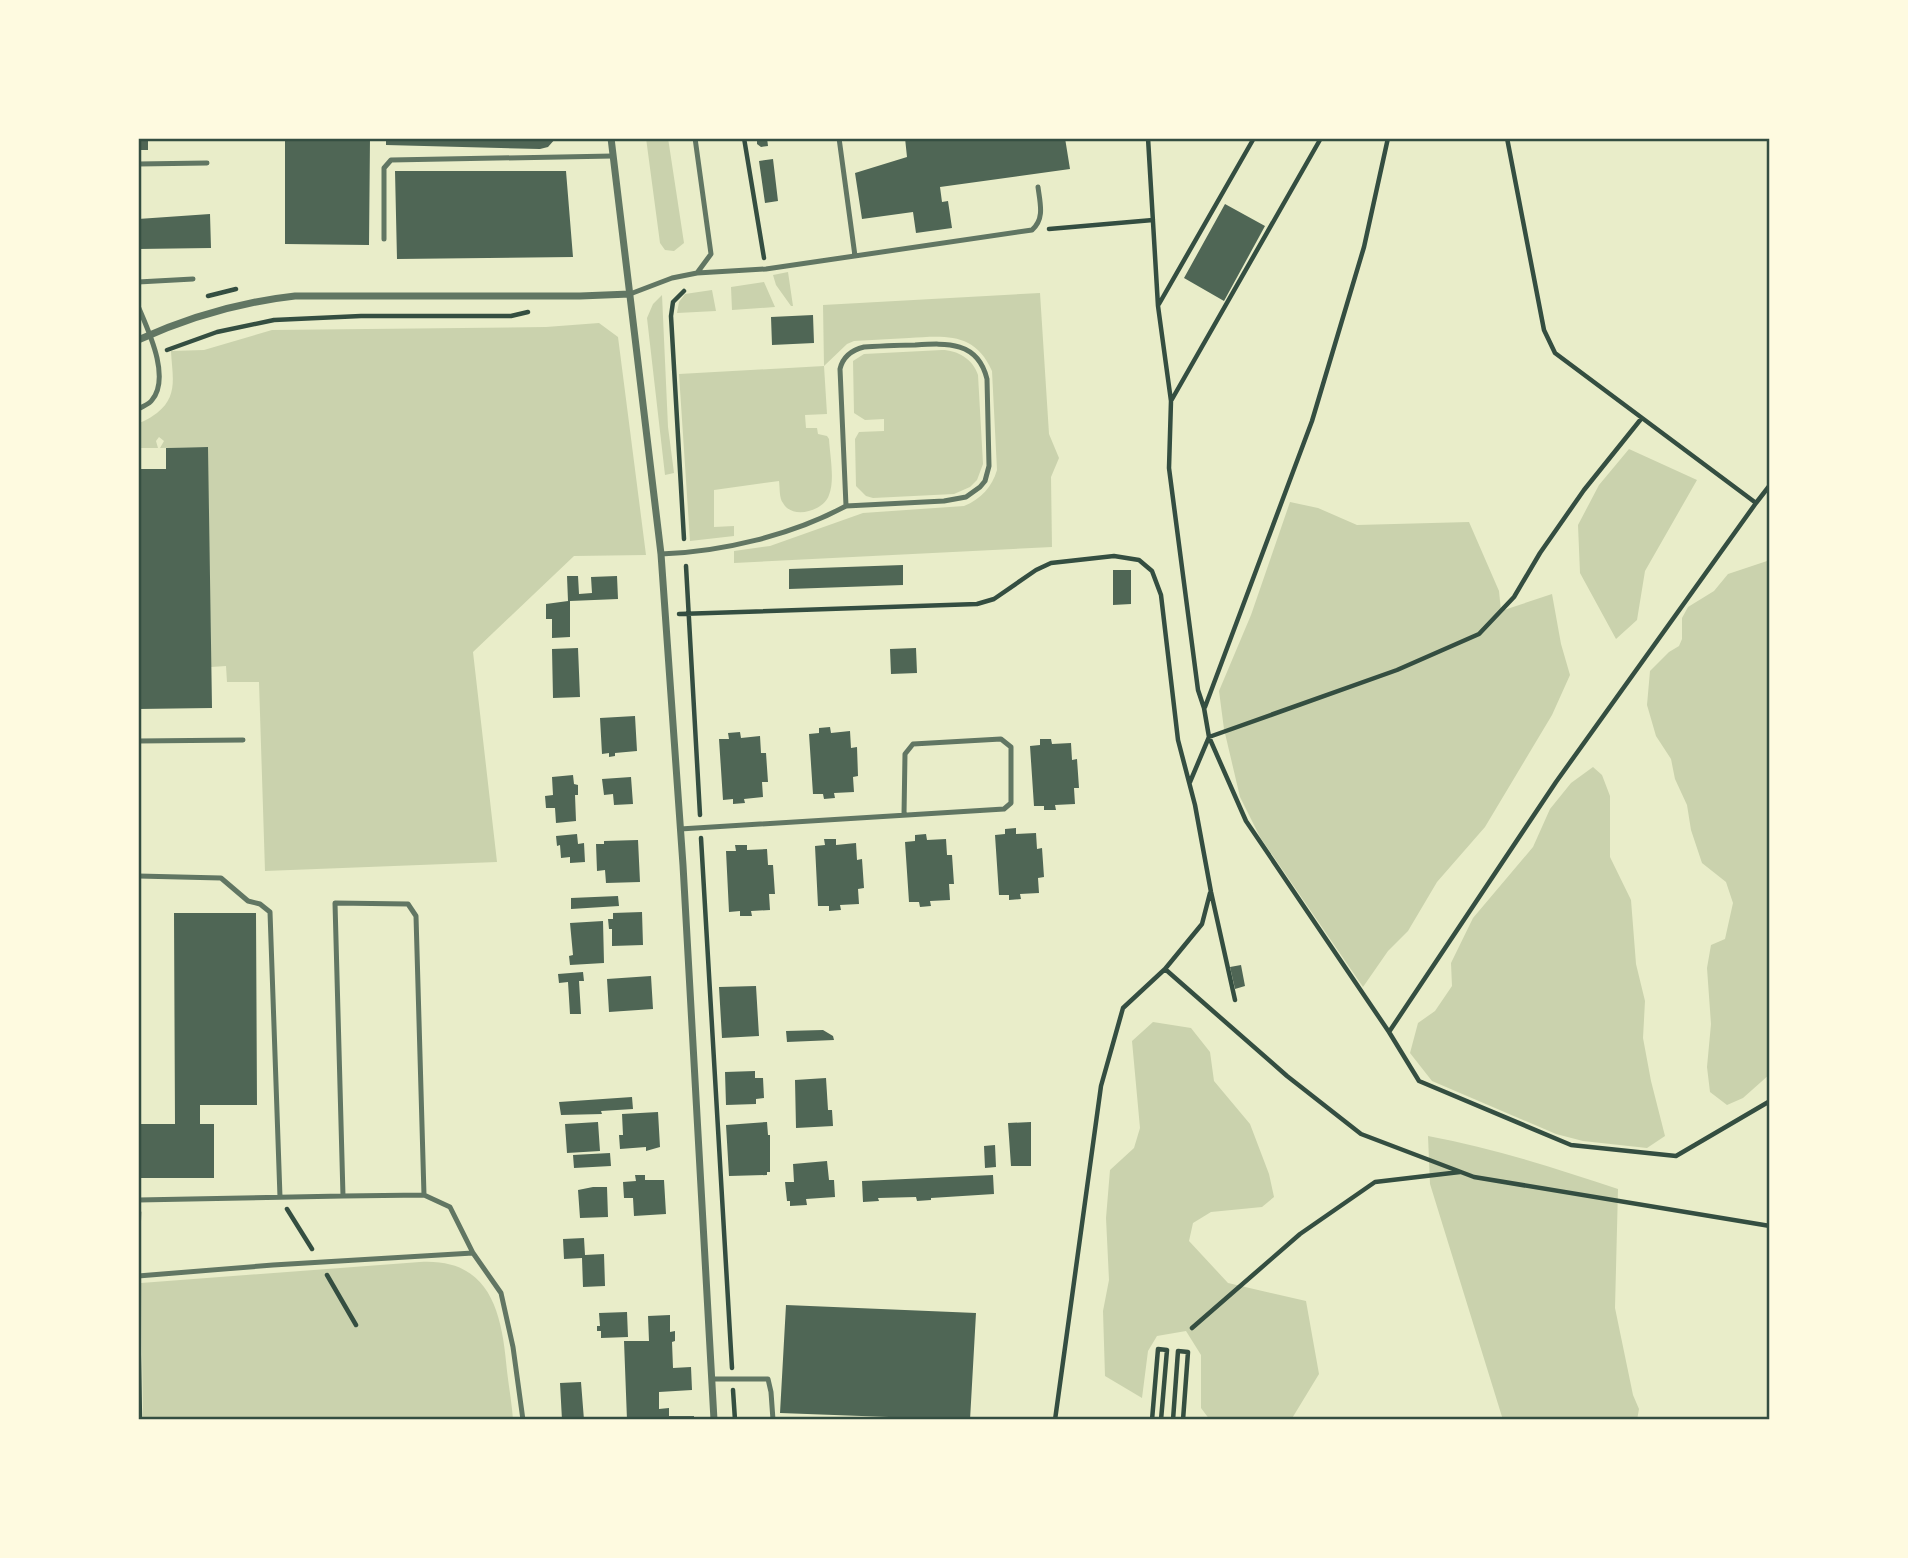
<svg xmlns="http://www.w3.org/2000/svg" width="1908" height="1558" font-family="'DejaVu Sans',sans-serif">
	<rect width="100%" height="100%" fill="#e9edc9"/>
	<path fill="#cad2ad" d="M 646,138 L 668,138 L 684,243 L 674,251 L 665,250 L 660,243 Z
		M 788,272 L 793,306 L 791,306 L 776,285 L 773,275 Z
		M 764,282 L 775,307 L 732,310 L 731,287 Z
		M 712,290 L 716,311 L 677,313 L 679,302 L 685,294 Z
		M 1040,293 L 1049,434 L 1059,458 L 1051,477 L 1052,547 L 734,563 L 734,551 L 770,546 L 863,513 L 964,506 C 981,499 992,487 997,470 L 992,371 C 975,332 945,336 909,338 C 890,339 872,340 854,341 L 847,344 L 824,366 L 827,414 L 805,415 L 806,428 L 817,428 L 818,434 L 827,436 L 829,439 C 830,456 835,480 829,495 C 824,511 792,520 783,503 C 779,498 780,488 779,481 L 714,490 L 714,527 L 734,526 L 734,536 L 690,541 L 679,374 L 824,366 L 823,305 Z
		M 662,295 L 668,427 L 674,473 L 665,475 L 647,318 L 653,304 Z
		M 599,323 L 618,337 L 646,555 L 574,556 L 473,652 L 497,862 L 265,871 L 259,682 L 227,682 L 226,666 L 211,667 L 207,447 L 160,448 L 164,441 L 159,437 L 156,441 L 158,448 L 138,448 L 138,423 C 146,421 151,417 157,413 C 179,396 172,375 171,351 L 204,350 L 272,330 L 546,327 Z
		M 942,350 C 957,350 973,359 978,375 L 983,464 L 977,480 L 970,487 L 954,494 L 873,498 L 866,496 L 856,486 L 855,439 L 859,432 L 884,431 L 884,419 L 865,420 L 854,413 L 853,361 L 864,354 Z
		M 1629,449 L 1697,480 L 1645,571 L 1637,620 L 1616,639 L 1580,573 L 1578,525 L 1599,485 Z
		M 1290,502 L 1318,508 L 1357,525 L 1469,522 L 1499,591 L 1501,611 L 1552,594 L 1561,644 L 1570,675 L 1552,715 L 1485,827 L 1437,882 L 1408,931 L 1388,951 L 1363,987 L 1260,837 L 1240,797 L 1224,729 L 1219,691 L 1251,615 Z
		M 1770,560 L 1770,1074 L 1743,1098 L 1727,1105 L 1710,1092 L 1707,1067 L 1711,1024 L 1707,968 L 1711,945 L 1725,939 L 1733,903 L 1726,882 L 1702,863 L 1691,830 L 1687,805 L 1675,779 L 1671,759 L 1656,736 L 1647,705 L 1650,671 L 1669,652 L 1679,646 L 1682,639 L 1682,618 L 1688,607 L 1714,591 L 1728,574 Z
		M 1593,767 L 1602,775 L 1610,796 L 1610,857 L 1631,900 L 1636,964 L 1645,1001 L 1643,1038 L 1651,1081 L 1665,1136 L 1647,1148 L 1583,1141 L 1556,1134 L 1432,1081 L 1410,1053 L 1418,1023 L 1435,1011 L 1452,986 L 1451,963 L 1473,918 L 1533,847 L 1550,809 L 1571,783 Z
		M 1153,1022 L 1191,1028 L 1210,1052 L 1214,1081 L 1250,1124 L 1269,1174 L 1274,1197 L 1262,1207 L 1211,1212 L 1193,1223 L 1189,1241 L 1228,1283 L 1306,1301 L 1319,1374 L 1291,1420 L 1210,1420 L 1201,1408 L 1201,1355 L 1186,1331 L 1157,1336 L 1148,1351 L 1142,1398 L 1105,1376 L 1103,1311 L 1109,1280 L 1106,1218 L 1110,1170 L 1134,1148 L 1140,1128 L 1132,1041 Z
		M 1428,1136 C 1493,1148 1555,1168 1618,1189 L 1615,1308 L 1633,1395 L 1639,1409 L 1637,1420 L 1503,1420 L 1430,1184 Z
		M 420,1262 C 491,1258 502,1313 507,1371 C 509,1388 512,1404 513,1420 L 143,1420 L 141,1283 Z"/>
	<path fill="#4f6655" d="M 138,138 L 148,138 L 148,150 L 138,150 Z
		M 285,138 L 370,138 L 369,245 L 285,244 Z
		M 386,138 L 556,138 L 548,147 L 540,149 L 386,145 Z
		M 757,138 L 767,138 L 768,146 L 761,147 L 757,144 Z
		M 905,138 L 1065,138 L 1070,169 L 940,187 L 942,202 L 948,201 L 952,228 L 916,233 L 913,212 L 862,219 L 855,173 L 907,157 Z
		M 773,159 L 778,201 L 765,203 L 759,161 Z
		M 395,171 L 566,171 L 573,257 L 397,259 Z
		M 1225,204 L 1265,226 L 1224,301 L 1184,278 Z
		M 210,214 L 211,248 L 138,249 L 138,219 Z
		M 813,315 L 814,343 L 772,345 L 771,317 Z
		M 208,447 L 212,708 L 138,709 L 138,469 L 166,469 L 166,448 Z
		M 903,565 L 903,585 L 789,589 L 789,569 Z
		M 1113,570 L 1131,570 L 1131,604 L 1113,605 Z
		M 567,576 L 578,576 L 579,594 L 592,593 L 591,577 L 617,576 L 618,599 L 570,601 L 570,637 L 552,638 L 552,619 L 546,619 L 546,604 L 568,601 Z
		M 578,648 L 580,697 L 553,698 L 552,649 Z
		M 916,648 L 917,673 L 891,674 L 890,649 Z
		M 635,716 L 637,751 L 615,753 L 615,756 L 609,757 L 609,753 L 602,754 L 600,718 Z
		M 830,727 L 831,733 L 850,731 L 851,748 L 857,747 L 858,776 L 853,777 L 854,792 L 834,793 L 835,798 L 824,799 L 823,794 L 813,794 L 809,734 L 819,733 L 819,728 Z
		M 740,732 L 741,738 L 760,736 L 761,753 L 766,753 L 768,782 L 762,782 L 763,797 L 744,799 L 745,803 L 733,804 L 733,799 L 723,800 L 719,739 L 729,739 L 728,733 Z
		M 1040,739 L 1051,739 L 1052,744 L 1071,743 L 1072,760 L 1077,759 L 1079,788 L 1074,788 L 1075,804 L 1055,805 L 1056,810 L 1044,810 L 1044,806 L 1034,806 L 1030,746 L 1040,745 Z
		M 573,775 L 574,784 L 578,785 L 578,795 L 575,795 L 576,821 L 556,823 L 555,808 L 546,808 L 545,796 L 553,795 L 552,777 Z
		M 631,777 L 633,804 L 614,805 L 613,794 L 604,795 L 602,779 Z
		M 1016,828 L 1016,834 L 1036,833 L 1037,849 L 1042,848 L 1044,877 L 1038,878 L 1039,893 L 1020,894 L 1021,899 L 1009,900 L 1009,895 L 999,895 L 995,835 L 1005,834 L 1005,829 Z
		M 577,834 L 578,844 L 584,843 L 585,862 L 570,863 L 570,857 L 561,858 L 560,845 L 557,846 L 556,836 Z
		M 926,834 L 927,840 L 946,839 L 947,855 L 952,855 L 954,884 L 949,884 L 950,900 L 930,901 L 931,906 L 920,907 L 919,902 L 909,902 L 905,842 L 915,841 L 915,835 Z
		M 824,839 L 836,839 L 836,845 L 856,843 L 857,860 L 862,859 L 864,888 L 858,889 L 859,904 L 840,905 L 841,910 L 829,911 L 829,906 L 818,906 L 815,846 L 825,845 Z
		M 638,840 L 640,882 L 606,883 L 605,870 L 597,871 L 596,844 L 604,844 L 604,841 Z
		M 735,845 L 747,845 L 747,850 L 767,849 L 768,865 L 773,865 L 775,894 L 769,894 L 770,910 L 751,911 L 752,916 L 740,916 L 740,911 L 729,912 L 726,851 L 736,851 Z
		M 618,896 L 619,906 L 571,909 L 571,898 Z
		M 642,912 L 643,945 L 612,946 L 612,929 L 609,929 L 608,919 L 613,919 L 613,913 Z
		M 174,913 L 256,913 L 257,1105 L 200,1105 L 200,1124 L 214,1124 L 214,1178 L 138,1178 L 138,1124 L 175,1124 Z
		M 603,921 L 604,963 L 570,965 L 569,956 L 573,955 L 570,923 Z
		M 1241,965 L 1245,986 L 1235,989 L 1230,967 Z
		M 583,972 L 584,981 L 579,981 L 581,1014 L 570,1014 L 568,982 L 559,983 L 558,974 Z
		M 651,976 L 653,1009 L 609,1012 L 607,979 Z
		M 756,986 L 759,1036 L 722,1038 L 719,987 Z
		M 823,1030 L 833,1036 L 834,1040 L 787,1042 L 786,1031 Z
		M 755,1071 L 755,1078 L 763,1078 L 764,1098 L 756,1099 L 756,1104 L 726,1105 L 725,1072 Z
		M 826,1078 L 828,1110 L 832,1110 L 833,1126 L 796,1128 L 795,1080 Z
		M 632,1097 L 633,1109 L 601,1111 L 602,1114 L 561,1115 L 559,1102 Z
		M 658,1112 L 660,1147 L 646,1151 L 646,1147 L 620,1149 L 619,1135 L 623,1135 L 622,1114 Z
		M 598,1122 L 600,1151 L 567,1153 L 565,1124 Z
		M 767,1122 L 768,1135 L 770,1135 L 770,1172 L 767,1172 L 767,1175 L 729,1176 L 726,1125 Z
		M 1031,1122 L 1031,1166 L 1011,1166 L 1008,1123 Z
		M 995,1145 L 996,1167 L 985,1168 L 984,1146 Z
		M 610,1153 L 611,1166 L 574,1168 L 573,1155 Z
		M 827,1161 L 829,1180 L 834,1180 L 835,1197 L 806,1199 L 807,1205 L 790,1206 L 790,1201 L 787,1201 L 785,1182 L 794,1182 L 793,1164 Z
		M 635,1175 L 645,1175 L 645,1180 L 664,1180 L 666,1214 L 634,1216 L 633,1198 L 624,1198 L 623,1182 L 636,1181 Z
		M 993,1175 L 994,1194 L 931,1198 L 931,1200 L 917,1201 L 916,1197 L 878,1198 L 879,1201 L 863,1202 L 862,1181 Z
		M 593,1187 L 607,1187 L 608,1217 L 580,1218 L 578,1190 Z
		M 584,1238 L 585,1255 L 604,1254 L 605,1286 L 583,1287 L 582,1258 L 564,1259 L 563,1239 Z
		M 786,1305 L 976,1313 L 970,1420 L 780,1413 Z
		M 627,1312 L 628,1337 L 601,1338 L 601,1331 L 597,1331 L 597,1326 L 600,1326 L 599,1313 Z
		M 670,1315 L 670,1332 L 675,1331 L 675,1341 L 672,1342 L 673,1368 L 691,1367 L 692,1390 L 659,1392 L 659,1409 L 669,1408 L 669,1416 L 694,1416 L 694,1420 L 627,1420 L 624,1341 L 649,1341 L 648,1316 Z
		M 581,1382 L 584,1420 L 562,1420 L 560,1383 Z"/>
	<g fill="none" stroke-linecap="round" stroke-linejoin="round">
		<path stroke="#344e41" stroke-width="4.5" d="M 744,138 L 764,258
			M 1148,138 L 1158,306 L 1171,401 L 1169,468 L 1198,690 L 1204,708 L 1209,737 L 1246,821 L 1389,1032
			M 1507,138 L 1544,330 L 1555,353 L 1756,503 L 1556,782 L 1389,1032 L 1419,1081 L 1571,1145 L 1676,1156 L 1770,1101
			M 1049,229 L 1153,220
			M 208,296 L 236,289
			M 1159,304 L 1254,138
			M 167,350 L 217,332 L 274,320 L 361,316 L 511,316 L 528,312
			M 1171,401 L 1321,138
			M 1756,503 L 1770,485
			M 684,539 L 671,316 L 673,302 L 684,291
			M 686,566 L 700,815
			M 679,614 L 977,604 L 994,599 L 1036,570 L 1051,563 L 1114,556 L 1139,560 L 1152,571 L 1161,595 L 1178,740 L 1195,805 L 1211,892 L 1235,1000
			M 1205,707 L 1312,421 L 1364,247 L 1388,138
			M 1190,782 L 1209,737 L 1397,670 L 1479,634 L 1514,597 L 1540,553 L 1584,490 L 1641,419
			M 701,838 L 732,1368
			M 1165,969 L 1287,1076 L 1361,1134 L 1474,1177 L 1770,1226
			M 287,1209 L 312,1249
			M 138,1249 L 139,1212
			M 327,1275 L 356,1325
			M 138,1315 L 140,1420
			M 1192,1328 L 1300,1234 L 1375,1182 L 1460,1172
			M 733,1390 L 735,1420
			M 1055,1420 L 1101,1086 L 1123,1008 L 1165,969 L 1202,924 L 1210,893
			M 1152,1420 L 1158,1349 L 1167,1350 L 1161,1420
			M 1173,1420 L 1178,1351 L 1188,1352 L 1183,1420"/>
		<path stroke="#617663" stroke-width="5" d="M 839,138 L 855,256
			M 138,164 L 207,163
			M 384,239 L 384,168 L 391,160 L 613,156
			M 697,273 L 766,269 L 1032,230 C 1045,219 1040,203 1038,187
			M 138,282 L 193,279
			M 630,294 L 672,278 L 697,273 L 711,254 L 695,138
			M 138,306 C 148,330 171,377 152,400 C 150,404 143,406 138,409
			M 661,554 C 722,552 792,535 846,506 L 840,369 C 843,356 852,350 864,347 C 881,346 898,345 915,345 C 947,343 978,341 987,379 L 989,466 L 985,481 L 980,487 L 966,497 L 944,501 L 846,506
			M 138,741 L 243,740
			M 680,829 L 1004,809 L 1011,803 L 1011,747 L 1001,739 L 913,744 L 905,754 L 904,815
			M 138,876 L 221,878 L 248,901 L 260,904 L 270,912 L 280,1197
			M 424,1195 L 343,1196 L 335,903 L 408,904 L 416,916 L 424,1195 L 450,1207 L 473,1253
			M 138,1200 L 343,1196
			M 138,1276 L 273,1265 L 473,1253 L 501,1293 L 513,1347 L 523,1420
			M 712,1379 L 768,1379 L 771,1392 L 773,1420"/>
		<path stroke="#617663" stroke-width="7" d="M 611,138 L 661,554 L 683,865 L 714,1420
			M 138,340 C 189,317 240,302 295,296 L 580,296 L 630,294"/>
	</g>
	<rect width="1908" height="1558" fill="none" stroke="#fefae0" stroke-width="280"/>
	<rect x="140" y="140" width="1628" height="1278" fill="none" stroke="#344e41" stroke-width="2.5"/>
</svg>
